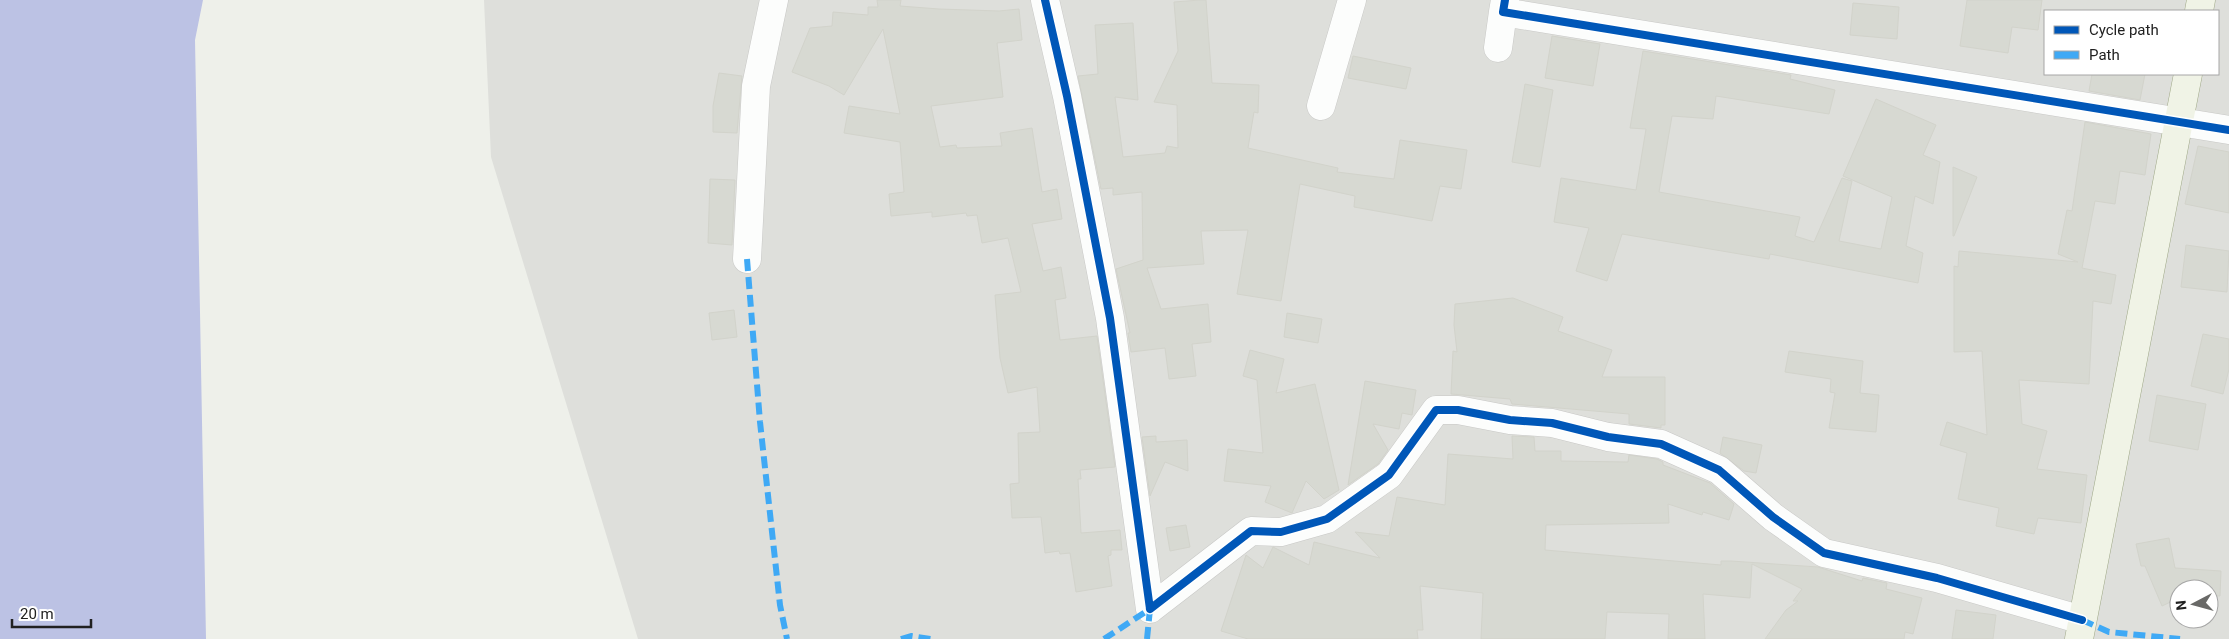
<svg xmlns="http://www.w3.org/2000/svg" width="2229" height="639" font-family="Roboto,sans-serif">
	<rect width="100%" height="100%" fill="#eef0ea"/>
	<path fill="#dedfdb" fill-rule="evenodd" d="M 484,0 L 2229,0 L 2229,639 L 638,639 L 491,157 ZM 2045,11 L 2218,11 L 2218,74 L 2045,74 ZM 2179,589 L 2209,589 L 2209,619 L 2179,619 Z"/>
	<path fill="#bcc2e4" d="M 0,0 L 203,0 L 195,40 L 206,639 L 0,639 Z"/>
	<path fill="#d7d9d2" stroke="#d2d3cb" d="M 877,0 L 901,0 L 900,6 L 939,9 L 999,11 L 1019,9 L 1022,40 L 997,43 L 1003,97 L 931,106 L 940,147 L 956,145 L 957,148 L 1002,146 L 1000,133 L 1032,128 L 1042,192 L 1057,189 L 1062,219 L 1032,224 L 1043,271 L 1061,267 L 1066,298 L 1055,300 L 1060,340 L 1097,336 L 1115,467 L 1080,470 L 1081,479 L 1078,479 L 1081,533 L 1120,530 L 1122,550 L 1111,550 L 1111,555 L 1108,556 L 1112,586 L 1076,592 L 1070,553 L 1060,554 L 1059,551 L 1045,553 L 1041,517 L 1012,518 L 1010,484 L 1019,483 L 1018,433 L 1040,432 L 1037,387 L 1008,393 L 1000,358 L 995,295 L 1021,292 L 1008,238 L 982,243 L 977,215 L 967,216 L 966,213 L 932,217 L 932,212 L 891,216 L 889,194 L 904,192 L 900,142 L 844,133 L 849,106 L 900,114 L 883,29 L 844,95 L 829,86 L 792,72 L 810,28 L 832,26 L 833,12 L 868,15 L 868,7 L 878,7 Z
		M 1200,0 L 1206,0 L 1212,83 L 1259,85 L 1258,113 L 1254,112 L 1248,148 L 1338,168 L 1337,172 L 1394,179 L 1400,140 L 1467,150 L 1461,189 L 1440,186 L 1432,221 L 1354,207 L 1355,196 L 1300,184 L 1281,301 L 1237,294 L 1248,230 L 1201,231 L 1204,264 L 1147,268 L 1161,309 L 1208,304 L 1211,342 L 1192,344 L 1196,376 L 1169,379 L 1165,348 L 1131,352 L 1128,333 L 1130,333 L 1116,269 L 1143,260 L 1142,192 L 1113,195 L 1113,188 L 1101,189 L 1078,76 L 1098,74 L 1095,25 L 1133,23 L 1138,100 L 1115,97 L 1123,157 L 1165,153 L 1167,146 L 1178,148 L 1177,105 L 1154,102 L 1178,51 L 1174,2 Z
		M 1967,0 L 2042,0 L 2038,30 L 2012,27 L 2008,53 L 1960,46 Z
		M 1853,3 L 1899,7 L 1897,39 L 1850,35 Z
		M 1552,36 L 1600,44 L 1593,86 L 1545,78 Z
		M 1643,51 L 1791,75 L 1790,79 L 1835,90 L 1829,114 L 1716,96 L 1713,119 L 1672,116 L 1659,192 L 1800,217 L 1795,236 L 1814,242 L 1842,178 L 1852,181 L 1839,241 L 1881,249 L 1892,197 L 1843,176 L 1876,99 L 1936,125 L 1923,155 L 1940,162 L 1933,204 L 1915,196 L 1906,246 L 1923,253 L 1918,283 L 1770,254 L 1769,259 L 1622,234 L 1607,281 L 1576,271 L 1589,228 L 1554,222 L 1561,178 L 1636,190 L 1646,129 L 1630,128 Z
		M 1353,56 L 1411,68 L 1406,89 L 1348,78 Z
		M 719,73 L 742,76 L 737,133 L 713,132 L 713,106 Z
		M 2092,74 L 2145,74 L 2140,100 L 2089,91 Z
		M 1525,84 L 1553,90 L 1540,167 L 1512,162 Z
		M 2085,122 L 2151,134 L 2145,175 L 2120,171 L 2115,204 L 2095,201 L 2082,268 L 2116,275 L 2111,304 L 2093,301 L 2089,384 L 2019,380 L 2022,424 L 2047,431 L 2037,469 L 2087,475 L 2081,523 L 2038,518 L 2034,534 L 1996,526 L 1999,508 L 1958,499 L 1967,453 L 1940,445 L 1947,422 L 1987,435 L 1982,351 L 1954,352 L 1954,266 L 1958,267 L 1959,251 L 2078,262 L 2058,254 L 2067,210 L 2072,211 Z
		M 2198,146 L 2229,152 L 2229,213 L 2185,204 Z
		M 1953,167 L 1977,177 L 1954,236 L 1953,236 Z
		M 710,179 L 735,180 L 732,245 L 708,243 Z
		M 2186,245 L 2229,251 L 2227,292 L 2181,287 Z
		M 1513,298 L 1563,317 L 1558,331 L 1612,350 L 1602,377 L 1665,377 L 1665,425 L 1661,425 L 1661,428 L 1629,424 L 1629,414 L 1512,404 L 1510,399 L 1451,394 L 1453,351 L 1457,352 L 1454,325 L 1455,304 Z
		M 734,310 L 737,337 L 712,340 L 709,313 Z
		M 1287,313 L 1322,319 L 1318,343 L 1284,337 Z
		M 2203,334 L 2229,339 L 2229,369 L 2223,394 L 2191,386 Z
		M 1250,350 L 1284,359 L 1276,393 L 1315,384 L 1339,490 L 1324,499 L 1306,481 L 1292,513 L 1265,502 L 1271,486 L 1224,481 L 1228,449 L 1263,453 L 1257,380 L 1243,376 Z
		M 1789,351 L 1863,361 L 1860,393 L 1879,395 L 1876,432 L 1829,428 L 1835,393 L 1830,392 L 1831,379 L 1785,372 Z
		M 1365,381 L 1416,390 L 1412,415 L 1402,413 L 1399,429 L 1373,424 L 1388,450 L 1378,464 L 1348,485 Z
		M 2157,395 L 2206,404 L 2198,450 L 2149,441 Z
		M 1156,436 L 1156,442 L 1187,440 L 1188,471 L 1165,462 L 1150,496 L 1142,437 Z
		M 1512,436 L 1534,437 L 1535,451 L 1561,451 L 1561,461 L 1628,462 L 1629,455 L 1657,459 L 1663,462 L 1663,465 L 1710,483 L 1734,504 L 1729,520 L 1703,512 L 1702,515 L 1668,504 L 1669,523 L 1546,525 L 1545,550 L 1721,565 L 1721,561 L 1731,561 L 1818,567 L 1862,581 L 1863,578 L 1887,583 L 1886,589 L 1922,598 L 1913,634 L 1905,632 L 1904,639 L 1765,639 L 1786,610 L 1798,601 L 1793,601 L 1802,589 L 1752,564 L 1750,598 L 1703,594 L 1705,639 L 1668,639 L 1669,614 L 1607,612 L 1605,639 L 1481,639 L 1483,593 L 1420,586 L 1423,630 L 1417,630 L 1418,639 L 1248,639 L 1221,631 L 1246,555 L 1263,568 L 1273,547 L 1309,565 L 1314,542 L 1380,558 L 1355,532 L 1389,536 L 1397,497 L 1445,505 L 1448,454 L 1513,459 Z
		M 1723,437 L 1762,445 L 1756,473 L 1744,471 L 1720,453 Z
		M 1186,525 L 1190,547 L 1170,551 L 1166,528 Z
		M 2169,538 L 2175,568 L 2221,571 L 2220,596 L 2209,595 L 2209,589 L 2179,589 L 2179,598 L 2162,606 L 2145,566 L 2141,566 L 2136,544 Z
		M 1956,610 L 1996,615 L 1993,639 L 1952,639 Z"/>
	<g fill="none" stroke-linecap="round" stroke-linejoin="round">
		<defs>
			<path id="minor" d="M 1045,0 L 1067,96 L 1110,318 L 1150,609
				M 1505,0 L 1503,12 L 2229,130
				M 1498,48 L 1503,12
				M 1321,106 L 1352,0
				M 747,259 L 756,86 L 774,0
				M 1150,609 L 1251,531 L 1281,532 L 1327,519 L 1389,475 L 1436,410 L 1458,410 L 1510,420 L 1552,423 L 1608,437 L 1661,444 L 1719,470 L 1773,517 L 1824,553 L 1937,578 L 2082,620"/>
			<path id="major" d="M 2199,11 L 2201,0
				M 2079,639 L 2188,74"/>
		</defs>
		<use href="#minor" stroke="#c8c8c6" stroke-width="29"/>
		<use href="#major" stroke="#9ea786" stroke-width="29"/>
		<use href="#minor" stroke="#fcfdfc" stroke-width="28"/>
		<use href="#major" stroke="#f0f3e6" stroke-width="28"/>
		<path stroke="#3fa9f5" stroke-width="6" stroke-dasharray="12 6" stroke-linecap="butt" d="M 747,259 L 760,422 L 780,605 L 787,639
			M 2082,620 L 2109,632 L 2180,639
			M 901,639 L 911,636 L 931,639
			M 1104,639 L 1150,609
			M 1147,639 L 1150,609"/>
		<defs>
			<path id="cycleway" d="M 1045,0 L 1067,96 L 1110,318 L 1150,609
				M 1505,0 L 1503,12 L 2229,130
				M 1150,609 L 1251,531 L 1281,532 L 1327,519 L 1389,475 L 1436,410 L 1458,410 L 1510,420 L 1552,423 L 1608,437 L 1661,444 L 1719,470 L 1773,517 L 1824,553 L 1937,578 L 2082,620"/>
		</defs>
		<use href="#cycleway" stroke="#fff" stroke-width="11"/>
		<use href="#cycleway" stroke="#0057b8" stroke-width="8"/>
	</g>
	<rect x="2044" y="10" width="175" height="65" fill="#ffffff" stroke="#a6a6a6"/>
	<rect x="2054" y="26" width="25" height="8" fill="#0057b8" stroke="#a6a6a6"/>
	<text x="2089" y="35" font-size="15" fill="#212121">Cycle path</text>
	<rect x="2054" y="51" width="25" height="8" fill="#3fa9f5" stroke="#a6a6a6"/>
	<text x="2089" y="60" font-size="15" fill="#212121">Path</text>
	<g transform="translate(2194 604) rotate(264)"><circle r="24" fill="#ffffff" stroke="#a6a6a6"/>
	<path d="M0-4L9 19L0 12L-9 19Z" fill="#696967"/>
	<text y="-8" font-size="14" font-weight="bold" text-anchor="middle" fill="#212121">N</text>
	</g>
	<path d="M12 619v8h79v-8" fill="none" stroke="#212121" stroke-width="2.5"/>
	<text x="20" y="619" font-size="15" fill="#212121" stroke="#ffffff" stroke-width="4" paint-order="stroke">20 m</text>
</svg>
